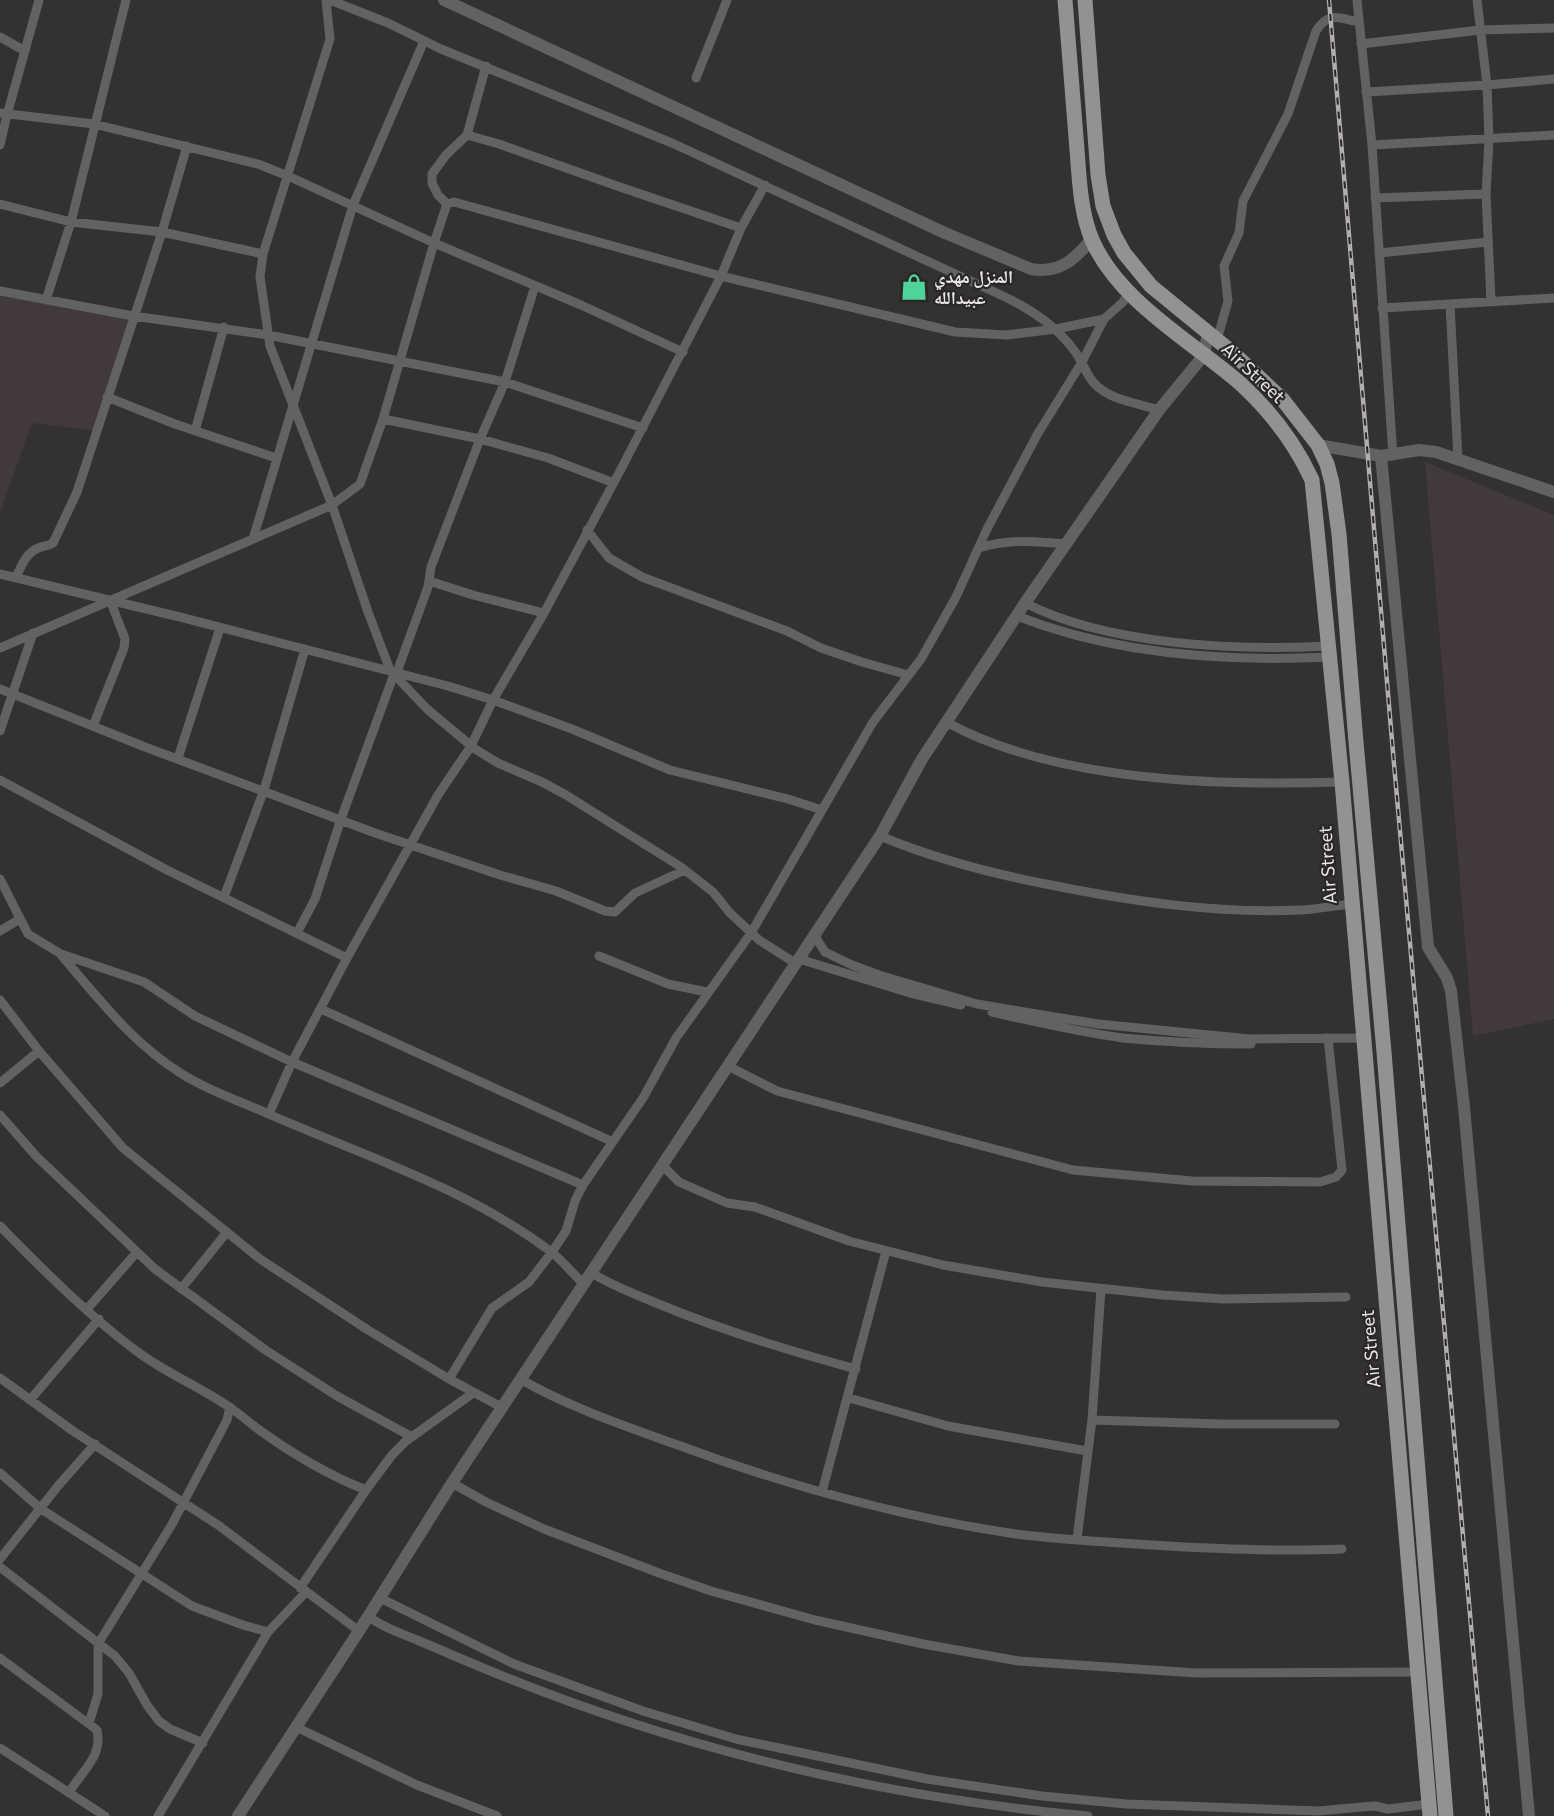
<svg xmlns="http://www.w3.org/2000/svg" width="1554" height="1816" font-family="Commissioner,'Noto Naskh Arabic',sans-serif">
	<rect width="100%" height="100%" fill="#343131"/>
	<path fill="#42393c" d="M 0,290 L 134,315 L 98,431 L 32,423 L 0,512 Z
		M 1425,462 L 1554,515 L 1554,1019 L 1473,1036 Z"/>
	<g fill="none" stroke-linecap="round" stroke-linejoin="round">
		<path stroke="#616362" stroke-width="9" d="M 326,0 L 330,39 L 263,254 L 260,277 L 270,346 L 332,505 L 368,612 L 390,670 L 427,709 L 475,749 L 498,763 L 542,782 L 566,795 L 681,867 L 713,892 L 730,913 L 759,940 L 795,963
			M 330,0 L 388,23 L 441,49 L 672,143 L 1003,296 C 1032,310 1057,326 1076,353 C 1085,366 1088,381 1102,390 C 1117,401 1141,404 1159,410
			M 1357,0 L 1372,145 L 1393,456
			M 1477,0 L 1487,85 L 1489,140 L 1486,194 L 1491,300
			M 0,37 L 25,51
			M 1361,44 L 1480,30 L 1554,28
			M 696,78 L 727,0
			M 1366,92 L 1487,85 L 1554,79
			M 0,113 L 94,124 L 258,164 L 288,176 L 434,243 L 581,305 L 683,352
			M 467,135 L 499,144 L 617,186 L 741,228
			M 0,145 L 7,115 L 39,0
			M 1372,145 L 1554,135
			M 1375,198 L 1486,194
			M 0,204 L 71,222 L 162,232 L 263,254
			M 447,204 L 438,195 L 432,183 L 432,174 L 446,155 L 467,135 L 486,66
			M 1379,253 L 1488,242
			M 0,291 L 133,316 L 268,335 L 505,382 L 643,428
			M 46,300 L 71,222 L 126,0
			M 1450,304 L 1458,459
			M 1382,308 L 1554,298
			M 1217,340 L 1228,301 L 1224,266 L 1239,233 L 1243,201 L 1288,114 L 1316,31 C 1329,11 1338,18 1359,22
			M 107,397 L 175,424 L 276,458
			M 383,419 L 480,439 L 548,458 L 614,483
			M 195,431 L 224,327
			M 587,530 L 609,558 L 642,577 L 787,631 L 821,648 L 862,662 L 908,675
			M 253,539 L 353,205 L 424,41
			M 979,548 C 1008,539 1035,541 1066,544
			M 0,574 L 180,617 L 448,686 L 493,700 L 572,729 L 670,770 L 788,799 L 822,810
			M 16,577 C 21,567 26,553 38,548 C 44,545 47,547 53,543 L 77,492 L 162,232 L 187,146
			M 429,581 L 473,595 L 544,613
			M 1025,603 C 1107,645 1237,651 1327,646
			M 1017,616 C 1113,654 1226,662 1328,657
			M 0,648 L 332,505 L 360,484 L 383,419 L 434,243 L 447,204 L 454,202 L 721,276 L 741,228 L 765,185
			M 397,672 L 428,587 L 431,567 L 480,439 L 505,382 L 535,286
			M 0,689 L 145,747 L 375,833 L 500,875 L 556,891 L 605,911 L 615,912 L 635,893 L 685,870
			M 946,722 C 1056,782 1219,786 1342,782
			M 93,726 L 124,648 L 125,639 L 110,600
			M 0,731 L 33,633
			M 178,758 L 220,628
			M 0,780 L 167,870 L 347,958
			M 880,836 C 933,858 989,873 1046,884 C 1129,901 1216,914 1301,910 C 1317,909 1334,906 1351,904
			M 0,879 L 28,934 L 61,954 L 144,982 L 195,1016 L 292,1062 L 583,1185
			M 224,897 L 264,790 L 305,649
			M 0,931 L 20,919
			M 297,933 L 315,899 L 341,819 L 394,674
			M 814,935 L 825,952 L 852,965 L 879,975 L 977,1004 L 1098,1024 L 1250,1039 L 1363,1038
			M 62,956 C 99,999 133,1044 182,1074 C 205,1089 239,1101 264,1112 C 361,1155 465,1187 550,1251 C 562,1260 572,1273 583,1283
			M 599,956 L 668,984 L 707,992
			M 799,959 L 910,993 L 961,1005
			M 0,1000 L 39,1051 L 123,1148 L 260,1259 L 368,1330 L 449,1379 L 503,1408
			M 321,1009 L 613,1142
			M 992,1012 C 1035,1022 1079,1032 1123,1038 C 1165,1042 1208,1044 1251,1044
			M 728,1066 L 777,1091 L 1073,1170 L 1192,1181 L 1320,1182 L 1336,1177 L 1342,1170 L 1328,1038
			M 0,1083 L 39,1051
			M 269,1114 L 292,1062 L 347,958 L 438,795 L 471,746 L 493,700 L 544,613 L 620,471 L 721,276 L 955,332 L 1007,335 L 1056,329 L 1104,319 L 1123,302 L 1129,292
			M 0,1115 L 36,1156 L 155,1269 L 264,1349 L 337,1396 L 412,1437
			M 662,1165 L 679,1182 L 727,1203 L 755,1207 L 849,1241 L 943,1265 L 1042,1282 L 1163,1295 L 1223,1299 L 1346,1297
			M 0,1226 C 42,1269 93,1320 142,1355 C 170,1375 202,1388 229,1407 C 239,1413 248,1422 258,1429 C 291,1453 328,1475 366,1490
			M 590,1272 C 612,1286 637,1295 661,1305 C 724,1331 790,1351 856,1369
			M 181,1289 L 227,1232
			M 87,1309 L 137,1252
			M 0,1378 L 73,1431 L 218,1525 L 359,1631
			M 449,1379 L 492,1308 L 529,1282 L 552,1252 L 566,1231 L 575,1201 L 583,1185 L 643,1098 L 676,1038 L 751,933 L 873,722 L 921,659 L 956,597 L 987,529 L 1037,435 L 1082,362 L 1104,319
			M 520,1379 C 569,1407 622,1425 675,1444 C 785,1485 900,1517 1016,1534 C 1061,1540 1107,1542 1152,1545 C 1216,1549 1279,1552 1342,1549
			M 849,1398 L 948,1426 L 1087,1451
			M 30,1400 L 99,1319
			M 1092,1420 L 1221,1424 L 1335,1424
			M 0,1473 L 41,1509 L 192,1606 L 243,1625 L 268,1632
			M 452,1483 L 486,1502 L 544,1529 L 659,1573 L 711,1591 L 815,1620 L 923,1644 L 1019,1661 L 1196,1673 L 1419,1672
			M 822,1492 L 886,1251
			M 1077,1539 L 1092,1420 L 1101,1289
			M 0,1559 L 58,1486 L 95,1444
			M 0,1567 L 115,1656 L 129,1673 L 147,1705 L 159,1721 L 170,1729 L 203,1743
			M 300,1588 L 366,1490 L 392,1455 L 406,1441 L 473,1393
			M 380,1598 L 514,1664 L 643,1711 L 736,1739 L 927,1779 L 1042,1796 L 1126,1804 L 1318,1811 L 1362,1807 L 1375,1806 L 1388,1809 L 1429,1804
			M 368,1616 C 382,1627 400,1633 417,1640 C 439,1649 461,1659 483,1668 C 675,1748 881,1797 1088,1816
			M 0,1658 L 97,1730 C 103,1757 82,1770 69,1793
			M 89,1723 L 98,1694 L 98,1644 L 171,1526 L 227,1420 L 230,1407
			M 296,1727 L 417,1785 L 497,1816
			M 0,1748 L 105,1816
			M 158,1816 L 268,1632 L 306,1592"/>
		<path stroke="#616362" stroke-width="12" d="M 444,0 L 945,233 L 1031,269 C 1060,274 1075,259 1092,239
			M 1318,445 L 1381,456 L 1419,450 L 1436,452 L 1554,492
			M 1381,456 L 1428,947 L 1447,978 L 1451,991 L 1464,1107 L 1529,1816
			M 238,1816 L 359,1631 L 452,1483 L 880,836 L 922,759 L 1025,603 L 1159,410 L 1204,355 L 1208,333"/>
		<path stroke="#909391" stroke-width="15" d="M 1065,0 C 1069,46 1072,91 1076,137 C 1079,170 1079,209 1092,240 C 1119,302 1193,342 1242,385 C 1271,412 1295,443 1312,480 L 1342,782 L 1430,1816
			M 1085,0 L 1098,175 L 1103,206 L 1114,235 L 1124,253 L 1151,286 L 1233,353 L 1283,400 L 1318,445 L 1327,464 L 1332,483 L 1339,534 L 1356,742 L 1384,1052 L 1446,1816"/>
		<defs>
			<path id="rail" d="M 1329,0 L 1394,764 L 1488,1816"/>
		</defs>
		<use href="#rail" stroke="#b1aeaf" stroke-width="4.5"/>
		<use href="#rail" stroke="#2a2727" stroke-width="2" stroke-dasharray="7" stroke-linecap="butt"/>
	</g>
	<defs>
		<symbol id="shop-bare" viewBox="-9 -9 18 18"><path d="M-5-2.5h2.3a2.7 3.5 0 0 1 5.4 0H5L5.5 6h-11ZM-1.5-2.5h3a1.5 2.3 0 0 0-3 0Z" fill="#4fd399" stroke="#2a2727" stroke-width="2.5" paint-order="stroke"/></symbol>
	</defs>
	<g fill-rule="evenodd">
		<use href="#shop-bare" x="895" y="268" width="38" height="38"/>
	</g>
	<g text-anchor="middle" stroke-width="4.5" stroke-linejoin="round" paint-order="stroke">
		<g font-size="18" font-weight="bold" fill="#e9e6e7" stroke="#2a2727" text-anchor="start">
			<text x="934" y="283">المنزل مهدي<tspan x="934" dy="21">عبيدالله</tspan></text>
		</g>
		<g font-size="18" fill="#e9e6e7" stroke="#2a2727">
			<text transform="translate(1253 373) rotate(43)" y="6">Air Street</text>
			<text transform="translate(1328 865) rotate(-94)" y="6">Air Street</text>
			<text transform="translate(1371 1349) rotate(-95)" y="6">Air Street</text>
		</g>
	</g>
</svg>
